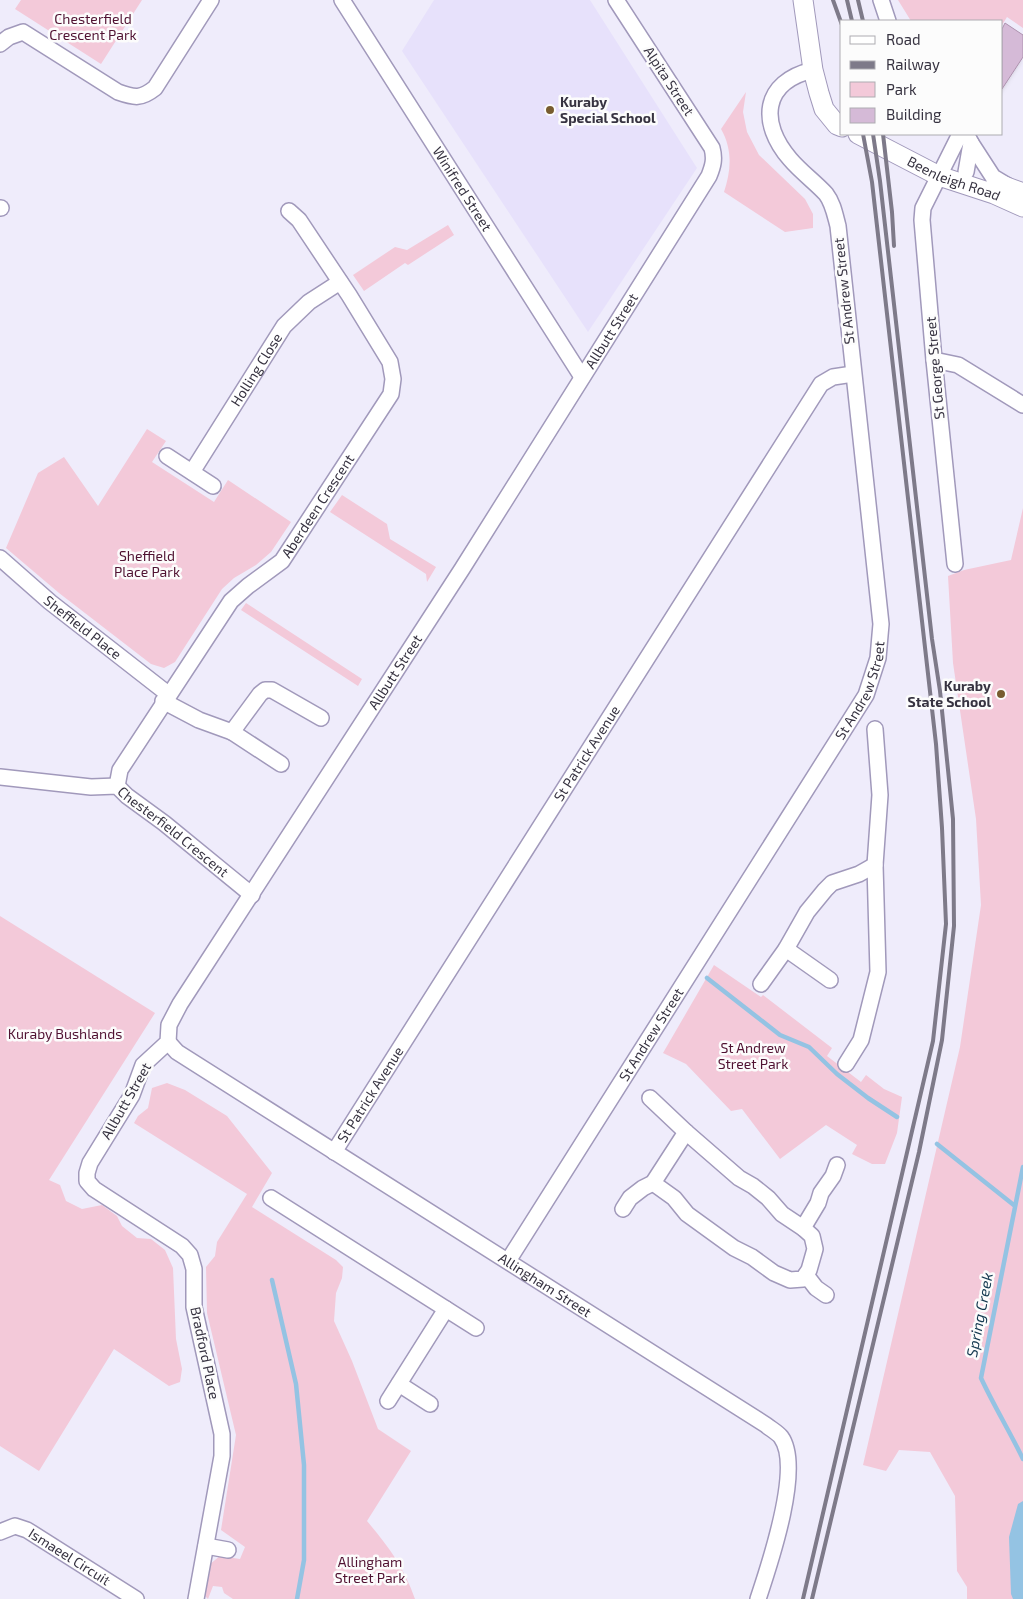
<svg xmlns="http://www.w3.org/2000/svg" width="1023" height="1599" font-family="'Exo 2',sans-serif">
	<defs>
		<filter id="shadow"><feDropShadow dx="-4.5" dy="4.5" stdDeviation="2.5" flood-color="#0004"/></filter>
	</defs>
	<rect width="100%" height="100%" fill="#efecfb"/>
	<path fill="#e7e1fb" d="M 434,0 L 590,0 L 697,168 L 588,332 L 402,51 Z"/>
	<path fill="#f3c9d9" d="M 21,0 L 142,0 L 101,64 L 15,9 Z
		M 898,0 L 1023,0 L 1023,28 L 1007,17 L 1002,25 L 1002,21 L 911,21 Z
		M 746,92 L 743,112 L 747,132 L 759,155 L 805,199 L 813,214 L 813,228 L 785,232 L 724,192 C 731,171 733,150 721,129 Z
		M 448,225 L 454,235 L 408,265 L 405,263 L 364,291 L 353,275 L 395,247 L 407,250 Z
		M 147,429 L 166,441 L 152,462 L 214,502 L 228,480 L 291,522 L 271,552 L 256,565 L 234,578 L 222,589 L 175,662 L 164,668 L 151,664 L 59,593 L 6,548 L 38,473 L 64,457 L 98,506 Z
		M 342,495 L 387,524 L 390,539 L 436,567 L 427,582 L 426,574 L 330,512 Z
		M 1023,508 L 1023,1599 L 967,1599 L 967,1587 L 957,1571 L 955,1496 L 930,1452 L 899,1450 L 886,1471 L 863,1465 L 960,1047 L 981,905 L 976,819 L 953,663 L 948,576 L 964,570 L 1011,560 Z
		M 246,603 L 362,679 L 358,686 L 241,610 Z
		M 0,916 L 155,1013 L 49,1180 L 60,1185 L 66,1201 L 82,1209 L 102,1205 L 117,1216 L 122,1226 L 137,1238 L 151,1239 L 165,1250 L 173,1268 L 176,1339 L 182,1369 L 180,1382 L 169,1386 L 114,1349 L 39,1471 L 0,1446 Z
		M 714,965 L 761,997 L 763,995 L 832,1048 L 827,1056 L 861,1082 L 866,1075 L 884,1089 L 902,1097 L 897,1133 L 885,1164 L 872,1164 L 852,1154 L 857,1145 L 826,1125 L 780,1159 L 742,1109 L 731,1111 L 686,1064 L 663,1053 Z
		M 167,1083 L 185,1090 L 227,1116 L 272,1173 L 252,1207 L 336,1260 L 343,1267 L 342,1278 L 336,1293 L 334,1321 L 352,1361 L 378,1429 L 411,1451 L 367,1521 C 388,1546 404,1567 415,1599 L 233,1599 L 224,1593 L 222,1587 L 213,1586 L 208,1599 L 204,1595 L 210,1564 L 220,1556 L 240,1559 L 245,1547 L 221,1530 L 236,1435 L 207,1313 L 206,1267 L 215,1256 L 217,1242 L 247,1194 L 134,1123 L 138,1116 L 148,1108 L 152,1088 Z"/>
	<path fill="#94c3e3" d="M 1023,1501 L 1023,1599 L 1013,1599 L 1011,1594 L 1009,1537 L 1018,1504 Z"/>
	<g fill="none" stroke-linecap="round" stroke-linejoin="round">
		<path stroke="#94c3e3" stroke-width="4.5" d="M 707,978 L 780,1035 L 809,1047 L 837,1074 L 868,1098 L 897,1117
			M 937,1144 L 1015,1206
			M 1023,1167 L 981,1378 C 994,1406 1010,1432 1023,1459
			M 272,1280 L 296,1384 L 304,1465 L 304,1560 L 297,1599"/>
	</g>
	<path fill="#d5bad7" stroke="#ad92ae" filter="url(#shadow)" d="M 1005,23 L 1023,35 L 1023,57 L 1002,89 L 1002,29 Z"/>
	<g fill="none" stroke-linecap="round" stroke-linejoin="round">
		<defs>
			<g id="minor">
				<path id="s1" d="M 342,0 L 582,377"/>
				<path d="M 881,0 L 888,21"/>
				<path d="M 0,44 L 9,37 L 23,32 L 118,92 C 135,98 141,99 155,88 L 211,0"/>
				<path d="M 971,143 L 993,177 L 1008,186"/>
				<path d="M 966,172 L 971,143 L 969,139"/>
				<path d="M 0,208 L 1,208"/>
				<path d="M 934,360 L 958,365 L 1023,405"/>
				<path d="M 167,456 L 213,486"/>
				<path id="s2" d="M 192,472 L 284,326 L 309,302 L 340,282"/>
				<path id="s3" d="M 0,558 L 50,602 L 168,694"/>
				<path d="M 955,564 L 934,360 L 922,220 L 923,208 L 960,134"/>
				<path d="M 163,701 L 199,720 L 232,732 L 260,694 L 265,690 L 272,690 L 321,718"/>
				<path d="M 232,732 L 281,764"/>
				<path id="s4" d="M 0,777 L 91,787 L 117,786 L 127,796 L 164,823 L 252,895"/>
				<path id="s5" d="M 117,786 L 120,770 L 231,601 L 248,586 L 282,561 L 391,394 L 393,379 L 390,362 L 349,295 L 299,220 L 289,211"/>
				<path d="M 786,949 L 830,980"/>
				<path d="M 761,984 L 786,949 L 807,912 L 825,890 L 832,883 L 859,874 L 875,865"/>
				<path id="s6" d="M 168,1042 L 177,1052 L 766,1425 C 771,1429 778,1433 781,1437 C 803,1467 769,1566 758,1599"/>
				<path d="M 846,1064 L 861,1040 L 878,972 L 875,865 L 880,795 L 875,729"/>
				<path id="s7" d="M 334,1152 L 821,384 L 833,377 L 853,374"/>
				<path d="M 653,1183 L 674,1198 L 687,1214 L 734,1248 L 752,1257 L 774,1273 L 790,1280 L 803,1279 L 809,1270 L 815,1249 L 812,1236 L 803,1228 L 782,1214 L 768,1198 L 753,1186 L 739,1178 L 686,1132"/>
				<path d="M 271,1198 L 476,1328"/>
				<path d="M 623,1209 L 630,1198 L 643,1188 L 653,1183 L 686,1132 L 650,1098"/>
				<path d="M 803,1228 L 818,1203 L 821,1193 L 833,1176 L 837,1165"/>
				<path id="s8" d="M 508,1261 L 866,695 L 878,658 L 881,624 L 838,226 C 835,215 833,203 826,194 C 815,182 801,172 790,159 C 759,123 762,82 813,70"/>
				<path d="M 806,1275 L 816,1288 L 826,1295"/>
				<path d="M 399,1384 L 430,1404"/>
				<path d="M 388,1401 L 446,1309"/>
				<path id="s9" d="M 0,1532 L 15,1526 L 27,1530 L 136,1599"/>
				<path d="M 206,1546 L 228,1550"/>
				<path id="s10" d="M 196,1599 L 222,1456 L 222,1434 L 194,1307 L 194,1269 L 190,1255 L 182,1246 L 94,1189 L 87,1181 L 87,1173 L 90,1163 L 132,1095 L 143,1065 L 168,1042 L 169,1025 L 180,1004 L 462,569 L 709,176 C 713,166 715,159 712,148 L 616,0"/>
			</g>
			<g id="major">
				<path d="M 803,0 L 813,70 L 819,93 L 824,109 L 837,125 L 842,127"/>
				<path id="s11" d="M 858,134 L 939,176 L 994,194 L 1023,207"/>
				<path d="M 996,183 L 1023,193"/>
			</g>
		</defs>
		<use href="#minor" stroke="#a199bb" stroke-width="18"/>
		<use href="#major" stroke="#a199bb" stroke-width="21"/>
		<use href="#minor" stroke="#fff" stroke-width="15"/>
		<use href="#major" stroke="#fff" stroke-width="19"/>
		<path stroke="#7e7a89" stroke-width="4" d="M 833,0 L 842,25
			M 847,0 L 852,21
			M 858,0 L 863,21
			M 883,134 L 892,212 L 894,246
			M 803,1599 L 933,1041 L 946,924 L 942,828 L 936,744 L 872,182 L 863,134
			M 812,1599 L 919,1152 L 942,1040 L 954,926 L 953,819 L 940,691 L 932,639 L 880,181 L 873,134"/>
	</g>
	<g fill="#785c2f" stroke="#fcfcfc" stroke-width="2">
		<circle cx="550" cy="110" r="5"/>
		<circle cx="1001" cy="694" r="5"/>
	</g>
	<g text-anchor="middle" stroke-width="5" stroke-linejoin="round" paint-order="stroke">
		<g font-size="14" fill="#501232" stroke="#fcfcfc">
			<text x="93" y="24">Chesterfield<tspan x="93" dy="16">Crescent Park</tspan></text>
			<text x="147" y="561">Sheffield<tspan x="147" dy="16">Place Park</tspan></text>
			<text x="65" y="1039">Kuraby Bushlands</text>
			<text x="753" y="1053">St Andrew<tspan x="753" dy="16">Street Park</tspan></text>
			<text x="370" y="1567">Allingham<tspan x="370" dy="16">Street Park</tspan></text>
		</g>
		<g font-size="14" fill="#373341" stroke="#fcfcfc">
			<text transform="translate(669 81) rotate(57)" y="5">Alpita Street</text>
			<text dy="5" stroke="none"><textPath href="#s11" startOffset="106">Beenleigh Road</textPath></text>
			<text dy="5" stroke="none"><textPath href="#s1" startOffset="224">Winifred Street</textPath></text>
			<text transform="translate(844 291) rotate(-96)" y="5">St Andrew Street</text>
			<text dy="5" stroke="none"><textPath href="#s10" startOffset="1482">Allbutt Street</textPath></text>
			<text transform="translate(935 368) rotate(-95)" y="5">St George Street</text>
			<text dy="5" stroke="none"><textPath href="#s2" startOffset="121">Holling Close</textPath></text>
			<text dy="5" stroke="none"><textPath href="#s5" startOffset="349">Aberdeen Crescent</textPath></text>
			<text dy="5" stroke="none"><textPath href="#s3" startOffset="108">Sheffield Place</textPath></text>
			<text dy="5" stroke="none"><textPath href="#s10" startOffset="1078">Allbutt Street</textPath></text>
			<text dy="5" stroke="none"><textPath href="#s8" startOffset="672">St Andrew Street</textPath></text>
			<text dy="5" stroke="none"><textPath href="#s7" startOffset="472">St Patrick Avenue</textPath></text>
			<text dy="5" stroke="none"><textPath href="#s4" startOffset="190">Chesterfield Crescent</textPath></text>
			<text dy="5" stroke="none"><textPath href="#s8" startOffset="268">St Andrew Street</textPath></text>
			<text dy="5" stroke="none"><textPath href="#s7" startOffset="68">St Patrick Avenue</textPath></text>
			<text transform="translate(126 1101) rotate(-60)" y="5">Allbutt Street</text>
			<text dy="5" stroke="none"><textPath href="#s6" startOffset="449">Allingham Street</textPath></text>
			<text transform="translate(205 1353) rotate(78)" y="5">Bradford Place</text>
			<text dy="5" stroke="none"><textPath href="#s9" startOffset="79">Ismaeel Circuit</textPath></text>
		</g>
		<g font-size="14" font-weight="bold" fill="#373341" stroke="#fcfcfc" text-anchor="start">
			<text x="560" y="107">Kuraby<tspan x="560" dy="16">Special School</tspan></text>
			<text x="991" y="691" text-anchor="end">Kuraby<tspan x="991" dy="16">State School</tspan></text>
		</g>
		<g font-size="15" font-style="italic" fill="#13384f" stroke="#fcfcfc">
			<text transform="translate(980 1315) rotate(-79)" y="5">Spring Creek</text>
		</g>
	</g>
	<rect x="840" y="20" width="162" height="115" fill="#fcfcfc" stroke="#adacb1"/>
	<rect x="850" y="36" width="25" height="8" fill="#ffffff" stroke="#adacb1"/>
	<text x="886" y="45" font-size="15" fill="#373341">Road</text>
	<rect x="850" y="61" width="25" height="8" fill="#7e7a89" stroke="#adacb1"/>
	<text x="886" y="70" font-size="15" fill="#373341">Railway</text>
	<rect x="850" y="82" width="25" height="15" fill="#f3c9d9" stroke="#adacb1"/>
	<text x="886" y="95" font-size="15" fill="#373341">Park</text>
	<rect x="850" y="108" width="25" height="15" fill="#d5bad7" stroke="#adacb1"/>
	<text x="886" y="120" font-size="15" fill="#373341">Building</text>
</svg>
